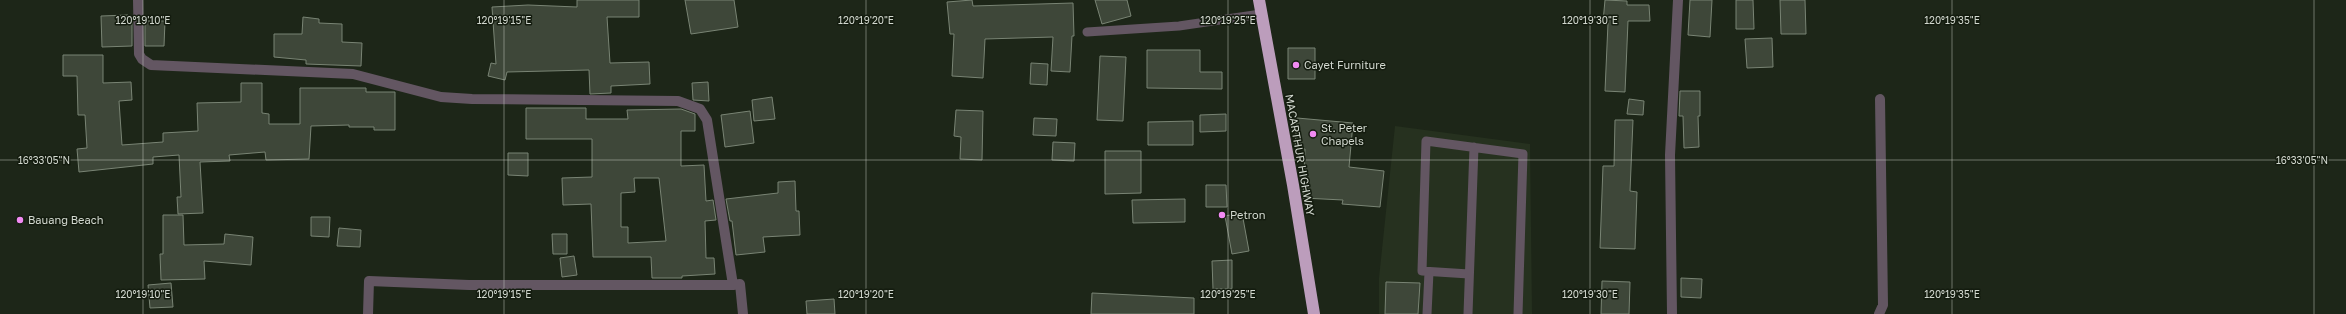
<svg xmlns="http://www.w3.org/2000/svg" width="2346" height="314" font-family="'Golos Text',sans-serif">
	<rect width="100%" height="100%" fill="#1d2618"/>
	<path fill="#26311f" d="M 1395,126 L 1530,144 L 1532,314 L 1379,314 L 1379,278 Z"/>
	<path fill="#3e4739" stroke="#798474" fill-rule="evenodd" d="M 577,0 L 639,0 L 639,17 L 607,17 L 610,63 L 649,62 L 650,84 L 611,86 L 611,93 L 590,94 L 589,70 L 507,72 L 505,80 L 488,76 L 491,63 L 496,64 L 492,7 L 528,5 L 577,7 Z
		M 685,0 L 734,0 L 738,27 L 691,34 Z
		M 972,0 L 973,6 L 1073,3 L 1074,36 L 1072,36 L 1070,72 L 1051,71 L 1053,37 L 985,39 L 983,78 L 952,76 L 954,34 L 950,34 L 947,2 Z
		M 1095,0 L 1127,0 L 1131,16 L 1102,24 Z
		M 1605,0 L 1627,1 L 1627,5 L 1649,5 L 1650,21 L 1628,21 L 1625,92 L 1605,91 L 1608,23 L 1603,22 Z
		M 1690,0 L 1712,0 L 1710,37 L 1688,35 Z
		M 1736,0 L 1753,0 L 1754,29 L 1736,29 Z
		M 1780,0 L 1805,0 L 1806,34 L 1781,34 Z
		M 128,15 L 128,21 L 132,21 L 132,46 L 102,47 L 101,16 Z
		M 303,17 L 319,19 L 319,23 L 342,24 L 342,42 L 362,43 L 361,66 L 306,64 L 306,60 L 274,57 L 274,34 L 302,34 Z
		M 145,21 L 165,21 L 164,46 L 145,46 Z
		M 1772,38 L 1773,67 L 1747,68 L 1745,39 Z
		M 1288,48 L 1315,48 L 1315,79 L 1288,79 Z
		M 1147,50 L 1200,50 L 1200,72 L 1222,72 L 1222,89 L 1147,88 Z
		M 63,55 L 103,55 L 103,83 L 131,82 L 132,100 L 119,101 L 122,145 L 163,142 L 163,133 L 198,131 L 197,103 L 241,102 L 241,83 L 262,83 L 262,113 L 269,114 L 269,124 L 300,124 L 300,88 L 366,88 L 366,92 L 395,92 L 395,130 L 374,130 L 374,127 L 349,127 L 349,125 L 311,126 L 309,159 L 266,160 L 265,152 L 229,155 L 230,161 L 200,162 L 203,213 L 178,214 L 177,197 L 181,197 L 179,155 L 153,157 L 153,164 L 79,172 L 77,149 L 87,148 L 85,115 L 78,115 L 77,76 L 63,76 Z
		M 1100,56 L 1126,57 L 1123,121 L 1097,120 Z
		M 1031,63 L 1048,64 L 1047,85 L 1030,84 Z
		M 708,82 L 709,101 L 693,100 L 692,83 Z
		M 1680,91 L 1700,91 L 1700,116 L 1698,116 L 1699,147 L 1684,148 L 1683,116 L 1679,116 Z
		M 772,97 L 775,119 L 754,121 L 752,100 Z
		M 1629,99 L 1644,101 L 1643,115 L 1627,114 Z
		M 526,108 L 586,108 L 586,119 L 628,119 L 627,110 L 681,109 L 695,114 L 695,131 L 681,131 L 681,166 L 704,165 L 706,201 L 713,200 L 716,220 L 705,221 L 706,258 L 714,258 L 715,274 L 682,276 L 682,278 L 652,278 L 651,257 L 593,257 L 591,204 L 563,205 L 562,178 L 592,177 L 592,139 L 526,139 ZM 634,178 L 659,178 L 666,241 L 628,243 L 628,227 L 621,227 L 621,193 L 635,192 Z
		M 956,110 L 983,111 L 982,160 L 960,159 L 961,137 L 954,136 Z
		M 750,111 L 754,143 L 725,147 L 721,115 Z
		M 1226,114 L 1226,131 L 1200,132 L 1200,115 Z
		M 1034,118 L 1057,119 L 1056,136 L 1033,135 Z
		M 1297,118 L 1353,123 L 1349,167 L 1384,171 L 1380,207 L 1342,204 L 1343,200 L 1303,198 L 1305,149 L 1295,148 Z
		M 1615,120 L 1633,120 L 1630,191 L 1637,192 L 1635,249 L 1600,248 L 1603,166 L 1614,166 Z
		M 1193,121 L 1193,145 L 1148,145 L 1148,122 Z
		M 1053,142 L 1075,143 L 1074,161 L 1052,160 Z
		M 1105,151 L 1141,151 L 1141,193 L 1105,194 Z
		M 508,153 L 528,153 L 528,176 L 508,175 Z
		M 795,181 L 796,211 L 799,211 L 800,235 L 763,237 L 765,252 L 736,255 L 732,221 L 730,221 L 726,199 L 778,193 L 778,182 Z
		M 1206,185 L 1226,185 L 1227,207 L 1206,207 Z
		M 1185,199 L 1185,222 L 1133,223 L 1132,200 Z
		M 1242,213 L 1249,251 L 1232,254 L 1225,216 Z
		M 163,215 L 183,215 L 184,245 L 224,244 L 225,234 L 253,237 L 251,265 L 204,261 L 205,279 L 161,280 L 160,254 L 163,254 Z
		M 311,217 L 330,217 L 329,237 L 311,236 Z
		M 339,228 L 361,230 L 360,247 L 337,246 Z
		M 552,234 L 567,234 L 567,254 L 553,254 Z
		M 574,256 L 577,275 L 562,277 L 560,258 Z
		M 1232,260 L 1232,289 L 1213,289 L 1212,261 Z
		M 1681,278 L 1702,279 L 1701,298 L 1681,297 Z
		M 1602,281 L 1630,282 L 1629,314 L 1601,314 Z
		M 1386,282 L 1420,283 L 1418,314 L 1385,314 Z
		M 171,283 L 173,307 L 150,308 L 148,285 Z
		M 1092,293 L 1194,298 L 1194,314 L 1091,314 Z
		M 834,299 L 835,314 L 807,314 L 806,301 Z"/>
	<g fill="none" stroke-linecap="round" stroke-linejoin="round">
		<path stroke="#635662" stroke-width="9" d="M 1087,32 L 1179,26 L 1261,14
			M 1469,274 L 1422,271 L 1426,141 L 1523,154 L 1518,314
			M 1427,314 L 1429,272
			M 1468,314 L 1474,147"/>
		<path stroke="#635662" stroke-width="10" d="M 138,0 L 139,54 L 142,59 L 151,65 L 353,74 L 441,97 L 472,99 L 678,101 L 700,109 L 707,120 L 733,285 L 740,284 L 743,314
			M 368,314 L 369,281 L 469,285 L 733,285
			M 1672,314 L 1670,155 L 1678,0
			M 1879,314 L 1883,305 L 1880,99"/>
		<path stroke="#bc9dbc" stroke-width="12" d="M 1259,0 L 1293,185 L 1314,314"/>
	</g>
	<path fill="none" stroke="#d2d8cf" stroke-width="1" stroke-opacity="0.45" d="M 143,0 L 143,314M 504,0 L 504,314M 866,0 L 866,314M 1228,0 L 1228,314M 1590,0 L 1590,314M 1952,0 L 1952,314M 2314,0 L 2314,314M 0,160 L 2346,160"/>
	<g fill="#f28af3" stroke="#141c0f" stroke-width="1.5">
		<circle cx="1296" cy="65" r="4"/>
		<circle cx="1313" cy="134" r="4"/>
		<circle cx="1222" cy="215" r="4"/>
		<circle cx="20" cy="220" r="4"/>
	</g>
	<g text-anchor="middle" stroke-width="3" stroke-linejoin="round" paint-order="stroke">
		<g font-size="11" fill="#d2d8cf" stroke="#141c0f" text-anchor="start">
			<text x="1304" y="69">Cayet Furniture</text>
			<text x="1321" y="132">St. Peter<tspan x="1321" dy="13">Chapels</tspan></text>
			<text x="1230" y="219">Petron</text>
			<text x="28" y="224">Bauang Beach</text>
		</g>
		<g font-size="11" fill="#d2d8cf" stroke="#141c0f">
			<text transform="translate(1300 155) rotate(80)" y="4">MACARTHUR HIGHWAY</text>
		</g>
	</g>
	<g font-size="10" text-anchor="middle" fill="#d2d8cf" stroke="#141c0f" stroke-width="3" stroke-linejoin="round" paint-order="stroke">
		<text x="143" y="24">120°19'10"E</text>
		<text x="504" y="24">120°19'15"E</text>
		<text x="866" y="24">120°19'20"E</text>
		<text x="1228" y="24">120°19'25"E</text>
		<text x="1590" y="24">120°19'30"E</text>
		<text x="1952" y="24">120°19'35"E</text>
		<text x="44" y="164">16°33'05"N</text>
		<text x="2302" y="164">16°33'05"N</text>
		<text x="143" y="298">120°19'10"E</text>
		<text x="504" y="298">120°19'15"E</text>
		<text x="866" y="298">120°19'20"E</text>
		<text x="1228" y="298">120°19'25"E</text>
		<text x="1590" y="298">120°19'30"E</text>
		<text x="1952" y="298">120°19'35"E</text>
	</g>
</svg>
